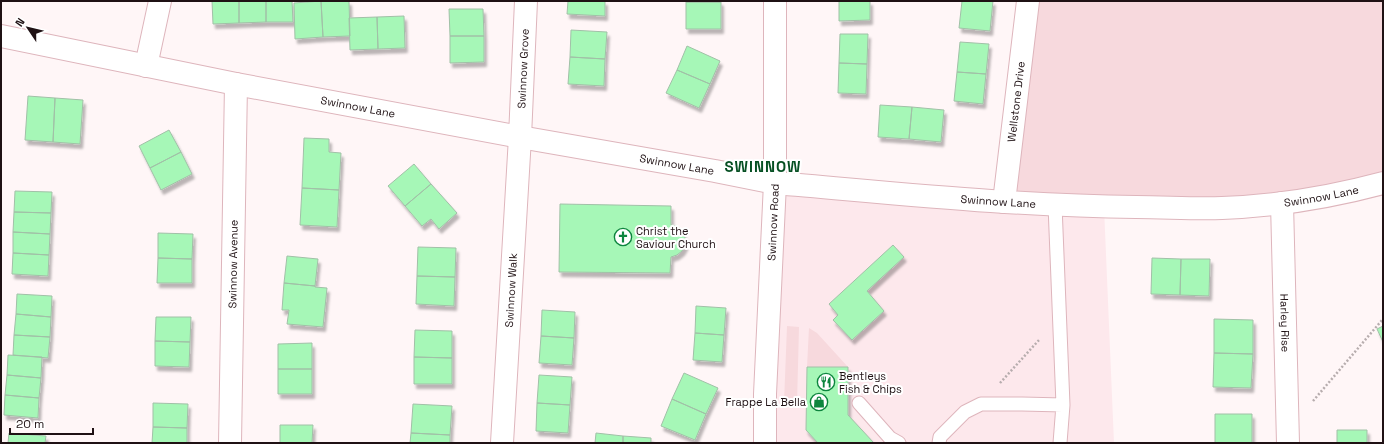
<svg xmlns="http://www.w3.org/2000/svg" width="1384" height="444" font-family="'Space Grotesk',sans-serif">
	<defs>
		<filter id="shadow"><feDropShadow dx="2.5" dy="4.5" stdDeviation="1" flood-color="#0004"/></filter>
	</defs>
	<rect width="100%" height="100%" fill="#fff6f7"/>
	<path fill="#fde8ec" d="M 775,183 L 1104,207 L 1114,443 L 765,443 Z"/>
	<path fill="#f7d9dd" d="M 1028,1 L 1383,1 L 1383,182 L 1222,208 L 1004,202 Z
		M 787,326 L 799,327 L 797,404 L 784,403 Z
		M 809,328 L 817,333 L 848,367 L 807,367 Z"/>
	<path fill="#a6f7b7" stroke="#a1c0a7" filter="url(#shadow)" d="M 212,1 L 239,1 L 239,23 L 213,24 Z
		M 239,1 L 266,1 L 266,22 L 239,23 Z
		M 266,1 L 292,1 L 293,22 L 266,22 Z
		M 321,1 L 323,37 L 295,39 L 294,3 Z
		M 321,1 L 349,1 L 350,36 L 323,37 Z
		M 568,1 L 605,1 L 605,16 L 567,14 Z
		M 686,1 L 720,1 L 721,2 L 686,2 Z
		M 839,1 L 870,1 L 870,20 L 839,21 Z
		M 962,1 L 993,1 L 990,31 L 959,28 Z
		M 686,2 L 721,2 L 721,29 L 686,29 Z
		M 449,9 L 483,9 L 484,36 L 450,36 Z
		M 404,16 L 405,48 L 378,49 L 377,17 Z
		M 377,17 L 378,49 L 350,50 L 349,18 Z
		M 571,30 L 607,32 L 605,59 L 570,57 Z
		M 840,34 L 868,34 L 867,64 L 839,63 Z
		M 450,36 L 484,36 L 484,62 L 450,63 Z
		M 960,42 L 989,44 L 986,74 L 957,72 Z
		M 687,46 L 720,61 L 710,84 L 677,70 Z
		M 570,57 L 605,59 L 604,86 L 568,84 Z
		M 839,63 L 867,64 L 866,94 L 838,93 Z
		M 677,70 L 710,84 L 699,108 L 666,93 Z
		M 957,72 L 986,74 L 983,104 L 954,101 Z
		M 28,96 L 55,98 L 53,142 L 25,140 Z
		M 55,98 L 83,100 L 80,144 L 53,142 Z
		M 880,105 L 912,107 L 909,139 L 878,137 Z
		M 912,107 L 944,110 L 941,142 L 909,139 Z
		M 169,130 L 181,152 L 150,168 L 139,146 Z
		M 304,138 L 329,139 L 329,152 L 341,153 L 339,190 L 302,188 Z
		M 181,152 L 192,174 L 161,190 L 150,168 Z
		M 414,164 L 431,184 L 405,206 L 388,186 Z
		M 431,184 L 457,213 L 439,229 L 431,219 L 422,226 L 405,206 Z
		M 302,188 L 339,190 L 337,227 L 300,225 Z
		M 15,191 L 52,192 L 51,213 L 14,212 Z
		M 560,204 L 671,206 L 671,225 L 677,226 L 682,230 L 686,240 L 685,246 L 682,251 L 677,255 L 671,257 L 670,273 L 559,272 Z
		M 14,212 L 51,213 L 50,234 L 13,232 Z
		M 13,232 L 50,234 L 49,255 L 13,253 Z
		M 158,233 L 193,234 L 192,259 L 158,258 Z
		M 893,245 L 904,257 L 867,291 L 884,311 L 852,340 L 833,320 L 838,315 L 829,304 Z
		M 418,247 L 456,248 L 455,277 L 417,276 Z
		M 13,253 L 49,255 L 48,276 L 12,274 Z
		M 287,256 L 318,259 L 315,286 L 284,283 Z
		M 158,258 L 192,259 L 192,283 L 157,283 Z
		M 1152,258 L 1181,259 L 1180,295 L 1151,294 Z
		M 1181,259 L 1210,259 L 1209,296 L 1180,295 Z
		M 417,276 L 455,277 L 454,306 L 416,304 Z
		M 284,283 L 315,286 L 315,287 L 327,288 L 323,327 L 287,324 L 289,310 L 282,310 Z
		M 17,294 L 52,296 L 51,317 L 16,314 Z
		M 696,306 L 726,308 L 724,335 L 695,333 Z
		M 542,310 L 575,312 L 574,338 L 541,336 Z
		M 16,314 L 51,317 L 50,337 L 14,335 Z
		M 156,317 L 191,317 L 190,342 L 155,341 Z
		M 1214,319 L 1253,320 L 1253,354 L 1214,353 Z
		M 1383,326 L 1383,342 L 1377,329 Z
		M 415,330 L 452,331 L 452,358 L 414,357 Z
		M 695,333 L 724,335 L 722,362 L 693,360 Z
		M 14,335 L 50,337 L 48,358 L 13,355 Z
		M 541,336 L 574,338 L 572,365 L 539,363 Z
		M 155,341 L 190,342 L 189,367 L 155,366 Z
		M 312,343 L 312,369 L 278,369 L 278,344 Z
		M 1214,353 L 1253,354 L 1251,388 L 1213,387 Z
		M 8,355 L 42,357 L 41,378 L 7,375 Z
		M 414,357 L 452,358 L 452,384 L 414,384 Z
		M 807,367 L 848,367 L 848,415 L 874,443 L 818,443 L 806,430 Z
		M 278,369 L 312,369 L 312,394 L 278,394 Z
		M 684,373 L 718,388 L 706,414 L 672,399 Z
		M 7,375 L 41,378 L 39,398 L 5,395 Z
		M 539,375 L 572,377 L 570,405 L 537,403 Z
		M 5,395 L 39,398 L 38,418 L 4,415 Z
		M 672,399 L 706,414 L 695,440 L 661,426 Z
		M 153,403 L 188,404 L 187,428 L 153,427 Z
		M 537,403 L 570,405 L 568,433 L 536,431 Z
		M 413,404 L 452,406 L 450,435 L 411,433 Z
		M 1215,414 L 1252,414 L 1252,443 L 1215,443 Z
		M 280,425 L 313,425 L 312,443 L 280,443 Z
		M 153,427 L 187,428 L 187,443 L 152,443 Z
		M 1337,430 L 1367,430 L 1367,443 L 1337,443 Z
		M 9,433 L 46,436 L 45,443 L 8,443 Z
		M 411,433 L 450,435 L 450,443 L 410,443 Z
		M 596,433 L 623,436 L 623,443 L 595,443 Z
		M 623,436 L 651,438 L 651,443 L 623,443 Z"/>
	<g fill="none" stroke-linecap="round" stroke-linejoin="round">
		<defs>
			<path id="service" d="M 1055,205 L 1063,405 L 1060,443
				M 859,403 L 890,438 L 899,443
				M 939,443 L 940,437 L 965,412 L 981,404 L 1022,404 L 1063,405"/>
			<g id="minor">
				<path d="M 146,66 L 160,1"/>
				<path id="s1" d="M 775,183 C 895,193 1015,206 1136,207 C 1165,207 1194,209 1222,208 C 1276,206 1331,197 1383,183"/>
				<path id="s2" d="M 1004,202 L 1028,1"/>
				<path id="s3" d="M 1282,203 L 1288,443"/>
				<path id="s4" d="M 230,443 L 236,84"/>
				<path id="s5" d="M 502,443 L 520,137 L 526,1"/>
			</g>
			<g id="tertiary">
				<path id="s6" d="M 1,36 L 236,84 L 520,137 L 715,171 L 775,183"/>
				<path id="s7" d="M 765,443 L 765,394 L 775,183 L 775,1"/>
			</g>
		</defs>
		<use href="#service" stroke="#deb5bc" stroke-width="15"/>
		<use href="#minor" stroke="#deb5bc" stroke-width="24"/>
		<use href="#tertiary" stroke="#deb5bc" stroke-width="24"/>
		<path stroke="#b7adae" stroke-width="2.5" stroke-dasharray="2 2" stroke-linecap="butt" d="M 1000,383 L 1039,340
			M 1313,401 L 1383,319"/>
		<use href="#service" stroke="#fff" stroke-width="13"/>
		<use href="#minor" stroke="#fff" stroke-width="22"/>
		<use href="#tertiary" stroke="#fff" stroke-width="22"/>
	</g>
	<defs>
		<symbol id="church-ring" viewBox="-11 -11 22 22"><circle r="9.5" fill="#fff" stroke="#0d853e" stroke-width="1.5"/><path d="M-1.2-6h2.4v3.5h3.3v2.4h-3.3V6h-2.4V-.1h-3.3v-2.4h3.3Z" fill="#0d853e"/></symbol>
		<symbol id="restaurant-ring" viewBox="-11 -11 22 22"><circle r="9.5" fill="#fff" stroke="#0d853e" stroke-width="1.5"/><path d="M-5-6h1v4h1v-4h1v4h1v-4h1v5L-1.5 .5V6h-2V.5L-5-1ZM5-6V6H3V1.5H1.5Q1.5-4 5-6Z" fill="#0d853e"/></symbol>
		<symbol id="shop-ring" viewBox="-11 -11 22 22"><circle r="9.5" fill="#fff" stroke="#0d853e" stroke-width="1.5"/><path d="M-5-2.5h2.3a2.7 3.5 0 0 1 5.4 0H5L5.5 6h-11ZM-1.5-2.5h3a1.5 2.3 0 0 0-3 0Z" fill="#0d853e"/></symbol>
	</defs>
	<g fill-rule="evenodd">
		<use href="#church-ring" x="613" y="227" width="20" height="20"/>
		<use href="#restaurant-ring" x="816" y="372" width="20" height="20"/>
		<use href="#shop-ring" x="809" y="392" width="20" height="20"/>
	</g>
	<g text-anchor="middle" stroke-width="4" stroke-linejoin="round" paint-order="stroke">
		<g font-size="11" fill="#1f1114" stroke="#fff">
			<text dy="4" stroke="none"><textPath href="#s5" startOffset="375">Swinnow Grove</textPath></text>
			<text dy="4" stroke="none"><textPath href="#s2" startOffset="101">Wellstone Drive</textPath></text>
			<text dy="4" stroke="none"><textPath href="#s6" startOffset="364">Swinnow Lane</textPath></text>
			<text dy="4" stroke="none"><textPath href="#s6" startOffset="688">Swinnow Lane</textPath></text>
			<text dy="4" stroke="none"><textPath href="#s1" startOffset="548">Swinnow Lane</textPath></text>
			<text dy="4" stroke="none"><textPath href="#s1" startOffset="224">Swinnow Lane</textPath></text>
			<text dy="4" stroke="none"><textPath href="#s7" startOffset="221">Swinnow Road</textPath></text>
			<text dy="4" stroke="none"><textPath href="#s4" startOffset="179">Swinnow Avenue</textPath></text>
			<text dy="4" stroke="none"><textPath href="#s5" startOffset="153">Swinnow Walk</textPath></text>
			<text dy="4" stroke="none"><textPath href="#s3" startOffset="120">Harley Rise</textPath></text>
		</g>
		<g font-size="11" fill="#1f1114" stroke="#fff" text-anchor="start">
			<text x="636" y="235">Christ the<tspan x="636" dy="13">Saviour Church</tspan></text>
			<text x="839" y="380">Bentleys<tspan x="839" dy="13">Fish &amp; Chips</tspan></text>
			<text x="806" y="406" text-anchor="end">Frappe La Bella</text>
		</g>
		<g font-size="15" font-weight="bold" letter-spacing="1" fill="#065023" stroke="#fff">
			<text x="763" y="172">SWINNOW</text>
		</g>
	</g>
	<rect width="1384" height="444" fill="none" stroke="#1f1114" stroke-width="4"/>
	<g transform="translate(28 28) rotate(305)" stroke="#ffffff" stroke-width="3" paint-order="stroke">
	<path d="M0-3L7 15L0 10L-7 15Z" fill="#1f1114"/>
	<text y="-6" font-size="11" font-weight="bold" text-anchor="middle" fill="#1f1114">N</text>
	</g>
	<path d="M10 428v6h83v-6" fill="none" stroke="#1f1114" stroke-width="2"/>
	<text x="16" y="428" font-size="12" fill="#1f1114" stroke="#ffffff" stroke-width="3" paint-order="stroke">20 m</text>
</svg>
